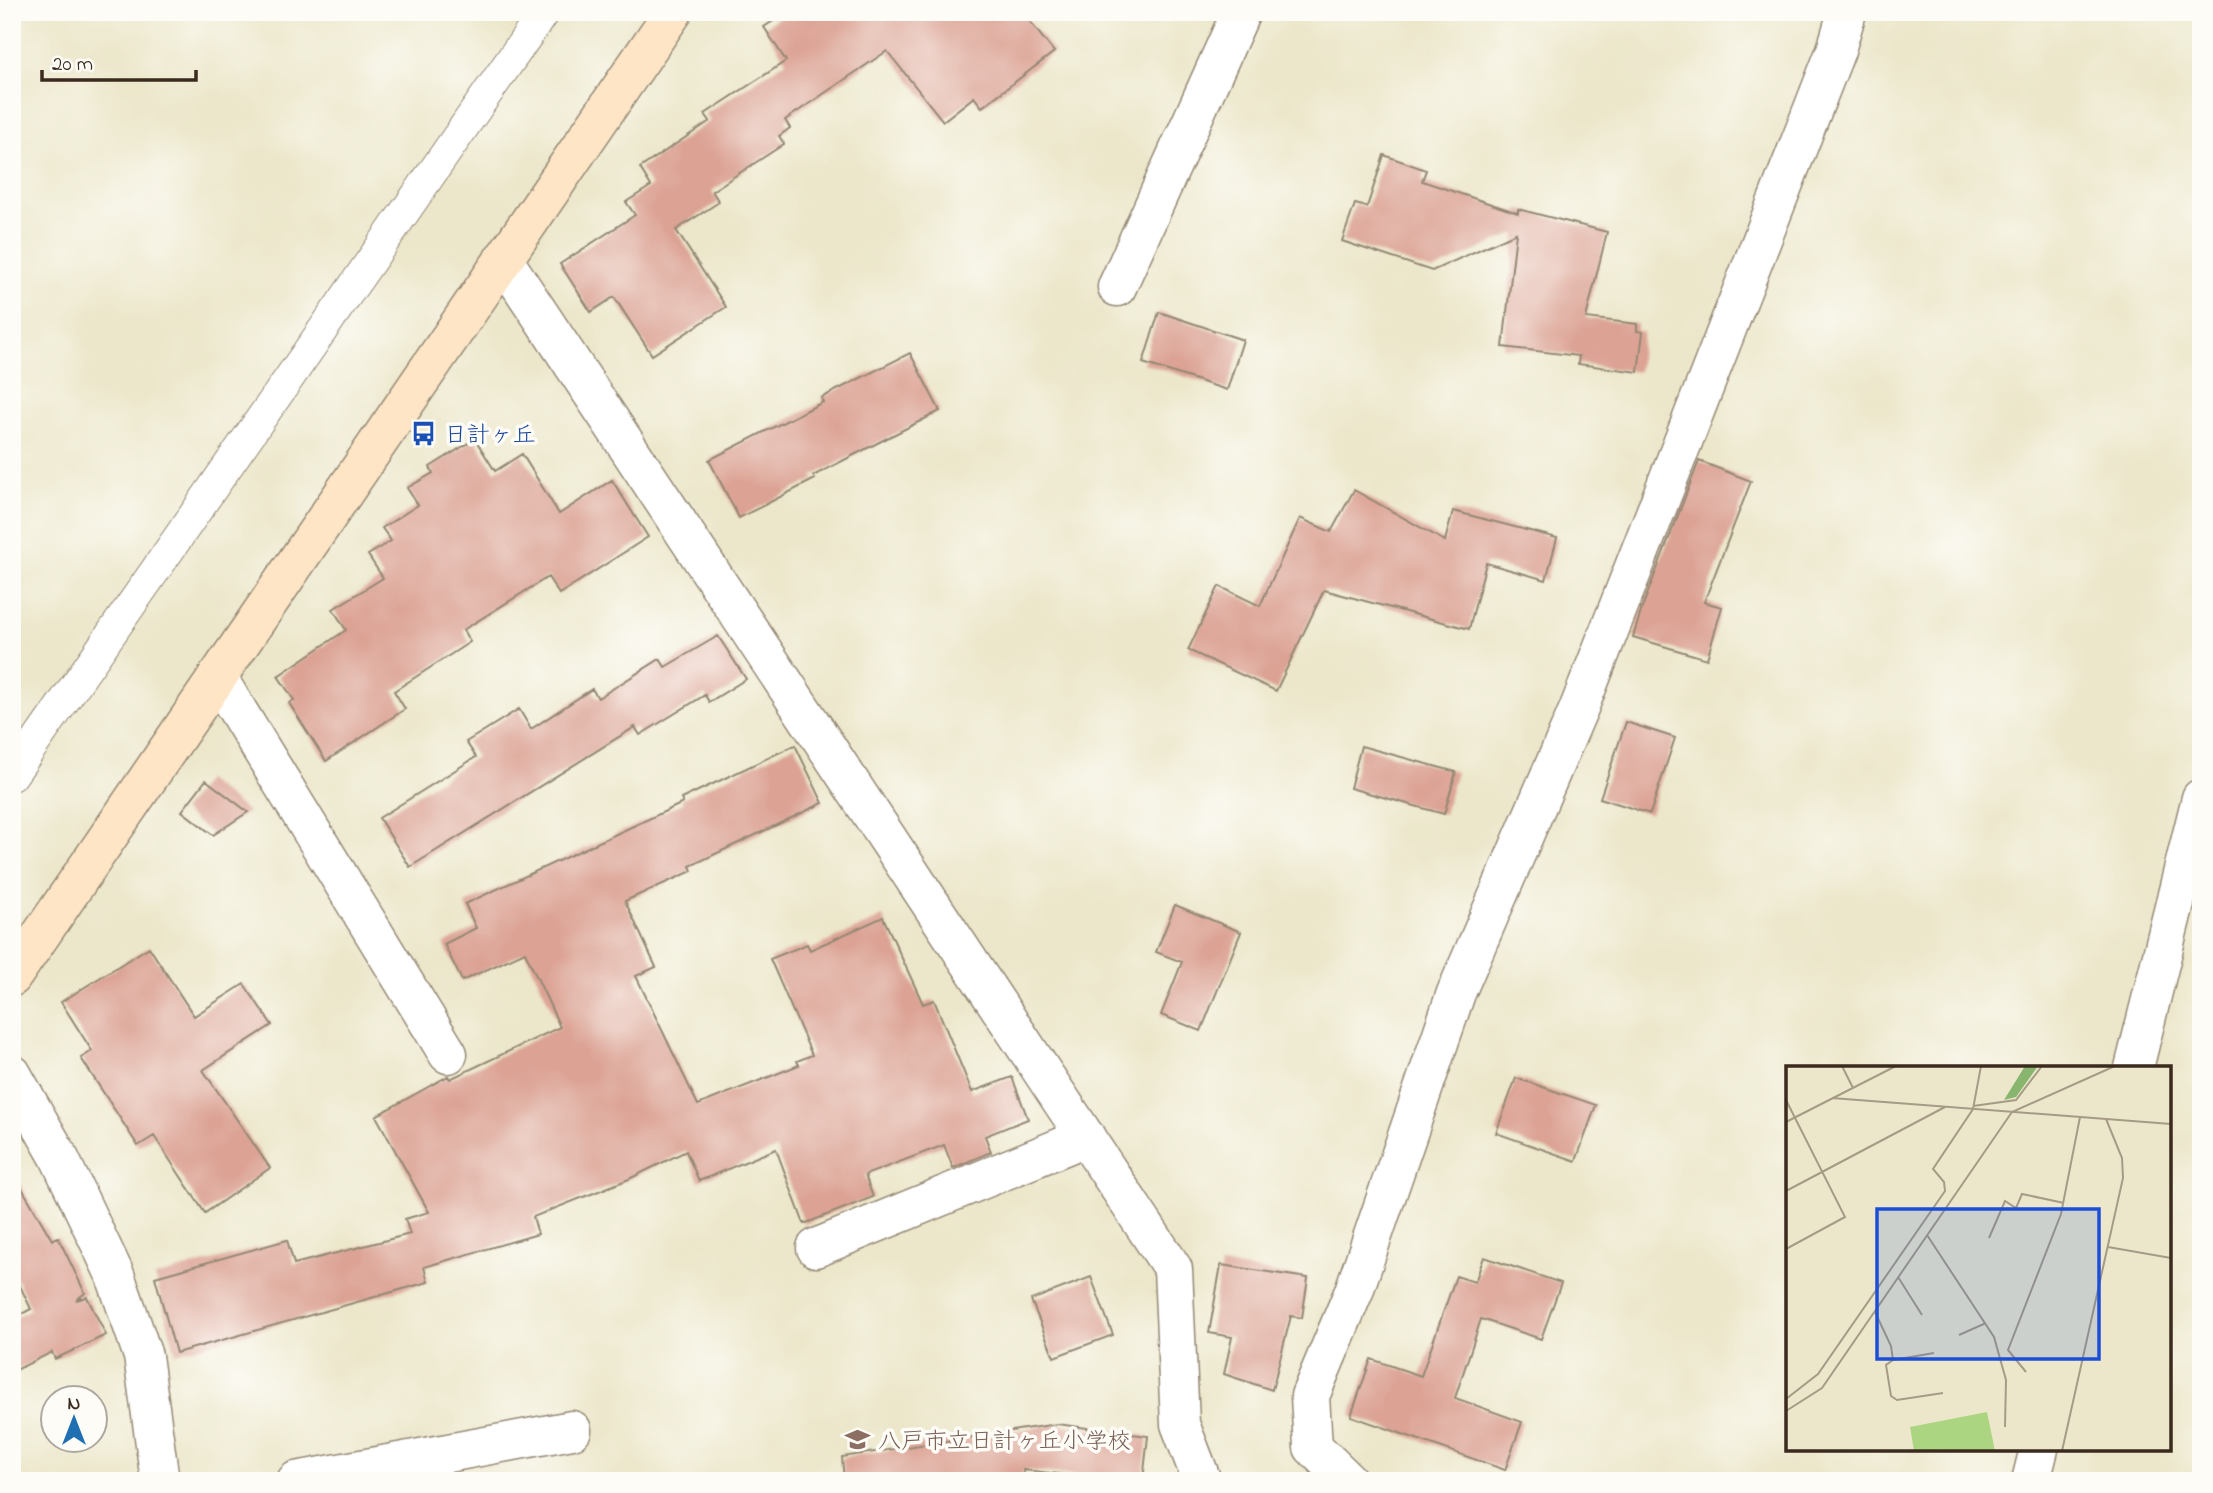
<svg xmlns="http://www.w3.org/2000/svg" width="2213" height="1493" font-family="'Indie Flower','Klee One',sans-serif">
	<rect width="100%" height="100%" fill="#fdfcf7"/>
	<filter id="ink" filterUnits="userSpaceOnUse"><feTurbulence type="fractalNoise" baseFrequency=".0143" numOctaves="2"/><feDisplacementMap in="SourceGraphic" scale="14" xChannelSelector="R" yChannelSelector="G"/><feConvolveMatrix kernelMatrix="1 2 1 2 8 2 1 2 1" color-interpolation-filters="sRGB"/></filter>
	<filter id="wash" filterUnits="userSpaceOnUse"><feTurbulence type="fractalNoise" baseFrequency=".00686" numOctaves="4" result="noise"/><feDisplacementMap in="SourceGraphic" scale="28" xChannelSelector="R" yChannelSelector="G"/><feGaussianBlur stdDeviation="1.57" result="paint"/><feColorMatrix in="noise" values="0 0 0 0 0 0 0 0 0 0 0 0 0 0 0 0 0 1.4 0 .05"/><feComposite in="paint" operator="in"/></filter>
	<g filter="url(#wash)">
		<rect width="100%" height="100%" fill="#ece7cb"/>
		<g id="blocks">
			<path fill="#dca394" d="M 787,12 L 1022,12 L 1054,52 L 982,107 L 974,97 L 943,121 L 887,51 L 785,120 L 790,128 L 779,136 L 784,144 L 712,191 L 719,202 L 676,230 L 726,307 L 652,355 L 614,297 L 591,312 L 560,264 L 635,215 L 626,202 L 651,186 L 640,168 L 710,121 L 705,114 L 786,61 L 764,27 Z
				M 1384,155 L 1426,170 L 1422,181 L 1518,213 L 1518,209 L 1607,232 L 1586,318 L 1637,324 L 1637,331 L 1643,332 L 1638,372 L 1578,364 L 1579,356 L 1503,347 L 1516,233 L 1432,271 L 1342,241 L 1355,204 L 1367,207 Z
				M 1159,312 L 1243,340 L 1227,390 L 1143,363 Z
				M 910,353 L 940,411 L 813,476 L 815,479 L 739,518 L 709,460 L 823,402 L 821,398 Z
				M 475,439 L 495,471 L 522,454 L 559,514 L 612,480 L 648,537 L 559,594 L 548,577 L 463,630 L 470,642 L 394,691 L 405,709 L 326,761 L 289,703 L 294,700 L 278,676 L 346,630 L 333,609 L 383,578 L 368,555 L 391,541 L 382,528 L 418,505 L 407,488 L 433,473 L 430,467 Z
				M 1699,461 L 1751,481 L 1704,602 L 1722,607 L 1707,659 L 1633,637 L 1643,605 Z
				M 1354,490 L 1445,541 L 1453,511 L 1557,538 L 1546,580 L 1486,563 L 1469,629 L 1324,590 L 1276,691 L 1188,650 L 1219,586 L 1260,606 L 1300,518 L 1331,532 Z
				M 718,636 L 746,679 L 709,702 L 705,695 L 640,735 L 635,727 L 410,867 L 379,818 L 476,757 L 466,742 L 519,709 L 531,729 L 592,689 L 598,698 L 660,659 L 665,667 Z
				M 1626,722 L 1675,738 L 1650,814 L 1600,798 Z
				M 795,745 L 823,803 L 690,866 L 692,871 L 625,901 L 656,967 L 636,976 L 698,1105 L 799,1065 L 797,1061 L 812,1055 L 770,959 L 807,944 L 810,950 L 883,917 L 923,1004 L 934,1000 L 972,1092 L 1012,1077 L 1028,1119 L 985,1136 L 991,1152 L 953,1168 L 944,1145 L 865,1175 L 873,1197 L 804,1224 L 776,1149 L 699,1181 L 686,1151 L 629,1179 L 533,1217 L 538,1234 L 424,1267 L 428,1282 L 176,1353 L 155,1277 L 287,1240 L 294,1264 L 410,1234 L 405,1219 L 429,1212 L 376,1116 L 448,1076 L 450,1079 L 560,1027 L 525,952 L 462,981 L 444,944 L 476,928 L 465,904 L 683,803 L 681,799 Z
				M 1361,746 L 1456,772 L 1444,814 L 1350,788 Z
				M 206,780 L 248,812 L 213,835 L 182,811 Z
				M 1175,905 L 1241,932 L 1201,1031 L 1161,1015 L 1182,962 L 1156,952 Z
				M 149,947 L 194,1016 L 244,984 L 272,1025 L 203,1070 L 270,1168 L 205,1213 L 154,1136 L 138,1146 L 81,1058 L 92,1051 L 61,1002 Z
				M 1516,1078 L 1596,1105 L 1576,1161 L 1496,1133 Z
				M 12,1171 L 52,1240 L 58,1237 L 85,1293 L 76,1300 L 87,1297 L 106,1335 L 55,1359 L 52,1352 L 12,1372 L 12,1319 L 31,1309 L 12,1269 Z
				M 1484,1257 L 1561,1283 L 1541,1339 L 1481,1319 L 1455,1398 L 1522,1422 L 1505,1470 L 1351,1416 L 1371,1359 L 1421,1376 L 1456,1276 L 1475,1282 Z
				M 1221,1265 L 1308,1278 L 1302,1318 L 1291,1316 L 1272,1390 L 1224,1374 L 1232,1337 L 1209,1333 Z
				M 1091,1277 L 1113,1335 L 1054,1357 L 1031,1300 Z
				M 1057,1424 L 1148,1436 L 1143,1481 L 1121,1481 L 1023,1470 L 1024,1481 L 844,1481 L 842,1457 Z"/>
		</g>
	</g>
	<g filter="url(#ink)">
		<use href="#blocks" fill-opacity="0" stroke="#948874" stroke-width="2"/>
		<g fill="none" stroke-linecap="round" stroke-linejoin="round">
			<defs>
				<path id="lane" d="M 12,776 L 544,12"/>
				<path id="street" d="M 503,259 L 1173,1269 L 1180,1424 L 1202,1481
					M 1117,287 L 1241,12
					M 217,677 L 448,1054
					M 2134,1068 L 2201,798
					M 12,1074 L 59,1157 L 115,1275 L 143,1356 L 160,1481
					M 816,1248 L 1086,1137
					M 296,1481 L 572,1430
					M 1348,1481 L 1313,1447 L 1310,1396 L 1354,1291 L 1456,993 L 1579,708 L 1836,50 L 1847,12
					M 2031,1481 L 2039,1449"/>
				<path id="secondary" d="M 12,977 L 673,12"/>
			</defs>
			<use href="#lane" stroke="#948874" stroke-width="32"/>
			<use href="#street" stroke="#948874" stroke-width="41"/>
			<use href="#secondary" stroke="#948874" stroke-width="41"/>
			<use href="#lane" stroke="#fff" stroke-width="30"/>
			<use href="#street" stroke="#fff" stroke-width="38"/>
			<use href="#secondary" stroke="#fde5c5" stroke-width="38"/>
		</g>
	</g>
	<defs>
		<symbol id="bus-bare" viewBox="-9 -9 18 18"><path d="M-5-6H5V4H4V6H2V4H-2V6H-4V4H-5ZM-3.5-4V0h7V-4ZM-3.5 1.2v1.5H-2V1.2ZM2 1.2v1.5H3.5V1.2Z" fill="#1a4fb4" stroke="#fdfcf7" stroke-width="2.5" paint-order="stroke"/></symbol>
		<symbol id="school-bare" viewBox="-9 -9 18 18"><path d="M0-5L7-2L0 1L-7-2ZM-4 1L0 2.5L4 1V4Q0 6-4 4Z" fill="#8d6e63" stroke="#fdfcf7" stroke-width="2.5" paint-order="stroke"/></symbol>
	</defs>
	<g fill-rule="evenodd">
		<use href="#bus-bare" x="406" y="416" width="35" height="35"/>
		<use href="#school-bare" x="840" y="1422" width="35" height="35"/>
	</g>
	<g text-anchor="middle" stroke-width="7" stroke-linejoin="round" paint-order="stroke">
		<g font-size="23" fill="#164399" stroke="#fdfcf7" text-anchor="start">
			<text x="444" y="442">日計ヶ丘</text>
		</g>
		<g font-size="23" fill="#785e54" stroke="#fdfcf7" text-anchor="start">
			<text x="878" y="1448">八戸市立日計ヶ丘小学校</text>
		</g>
	</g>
	<g transform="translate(1786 1066)">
		<rect width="385" height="385" fill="#ece7cb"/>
		<path d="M 201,346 L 209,385 L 128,385 L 124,361 Z" fill="#abd581"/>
		<path d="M 239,0 L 252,0 L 230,31 L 218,34 Z" fill="#88b66f"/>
		<path fill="none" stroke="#a59b86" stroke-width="2" d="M 56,0 L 67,22M 46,32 L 385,58M 0,34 L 59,151 L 0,183M 187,40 L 230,34 L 256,0M 0,56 L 110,0M 0,125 L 159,41M 141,169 L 208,271 L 220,314 L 219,361M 203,172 L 219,135 L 230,142 L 236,128 L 278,137M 322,181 L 385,192M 112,211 L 136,249M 89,246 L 105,280 L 107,294 L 100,299 L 105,330 L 111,334 L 157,327M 173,269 L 200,257M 107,294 L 148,287M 240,306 L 222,284 L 275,148 L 294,51M 0,333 L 32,308 L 159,125 L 158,116 L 147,103 L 187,43 L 195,0M 0,345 L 36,322 L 226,46 L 329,0M 276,385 L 337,112 L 336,92 L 320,53"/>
		<path fill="#1d4ed8" fill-opacity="0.15" stroke="#1d4ed8" stroke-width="3.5" d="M 91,143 L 313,143 L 313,293 L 91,293 Z"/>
		<rect width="385" height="385" fill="none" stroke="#3b2a1e" stroke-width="3.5"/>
	</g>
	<rect width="2213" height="1493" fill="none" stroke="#fdfcf7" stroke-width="42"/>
	<g transform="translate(74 1419)"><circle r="33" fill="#fdfcf7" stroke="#afa8a0" stroke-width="2"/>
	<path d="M0-5L12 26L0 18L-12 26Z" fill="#1f6fb2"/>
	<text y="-10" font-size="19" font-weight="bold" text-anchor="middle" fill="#3b2a1e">N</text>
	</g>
	<path d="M42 70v10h154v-10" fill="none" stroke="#3b2a1e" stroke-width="3.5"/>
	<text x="52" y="70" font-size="21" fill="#3b2a1e" stroke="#fdfcf7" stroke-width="5" paint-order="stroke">20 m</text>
</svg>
